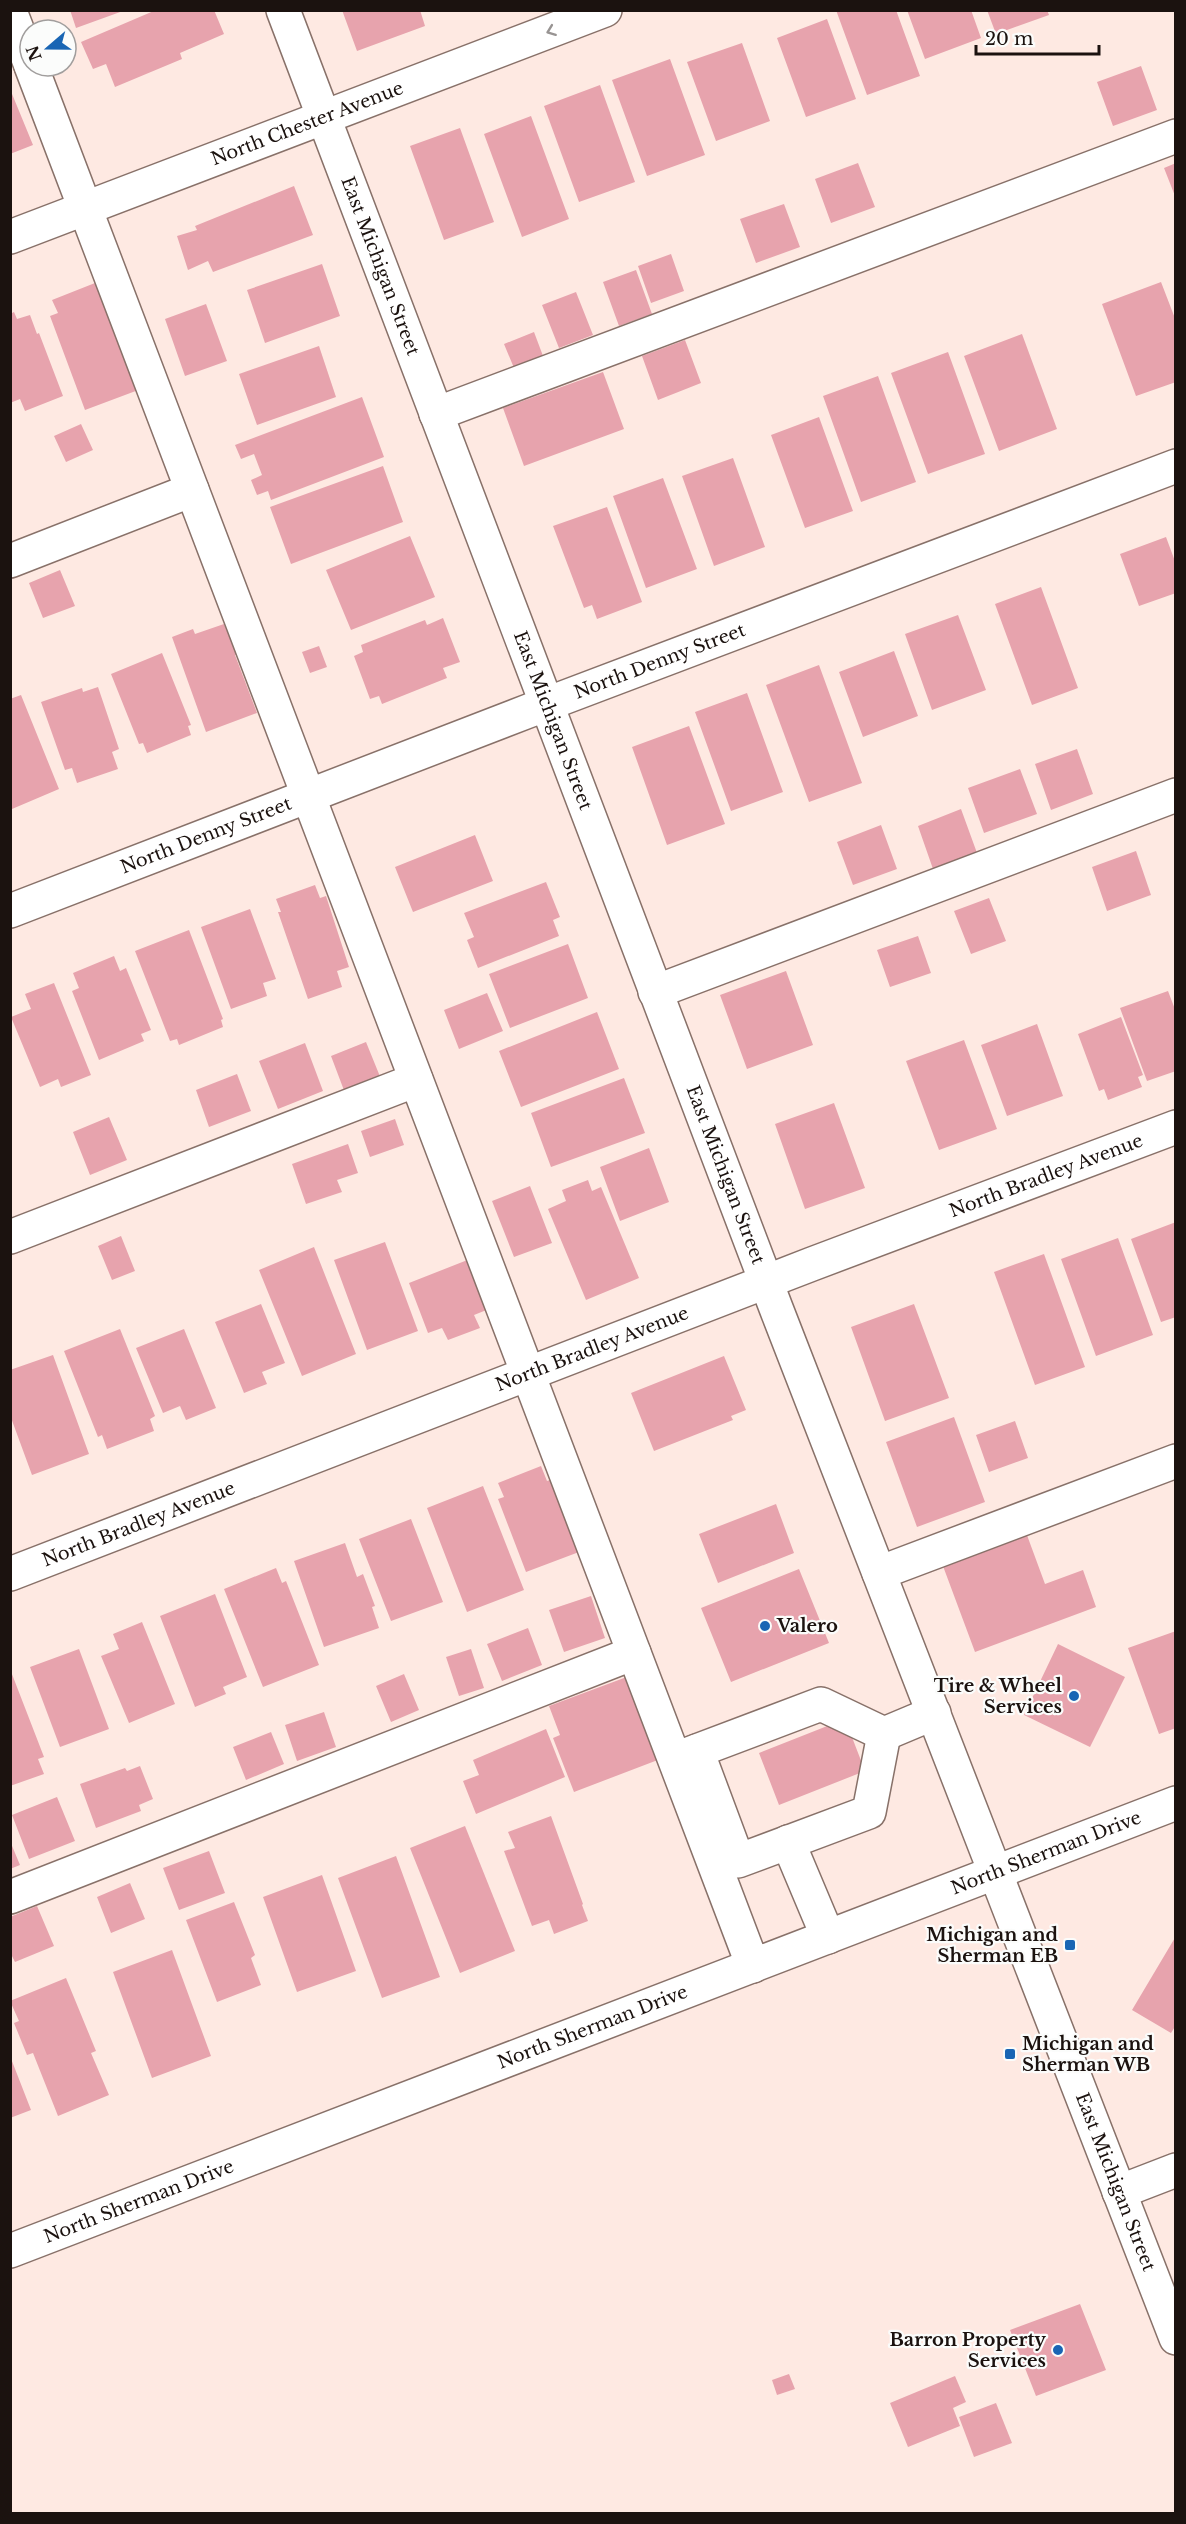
<svg xmlns="http://www.w3.org/2000/svg" width="1186" height="2524" font-family="'Libre Baskerville',serif">
	<rect width="100%" height="100%" fill="#fee9e2"/>
	<path fill="#e7a3ad" d="M 70,10 L 123,10 L 123,11 L 76,28 Z
		M 156,10 L 214,10 L 224,34 L 180,53 L 182,59 L 115,87 L 106,64 L 93,69 L 81,42 Z
		M 342,10 L 420,10 L 425,26 L 357,51 Z
		M 836,10 L 896,10 L 920,76 L 867,95 Z
		M 907,10 L 971,10 L 981,38 L 925,59 Z
		M 987,10 L 1047,10 L 1049,15 L 996,34 Z
		M 827,19 L 856,99 L 806,117 L 777,38 Z
		M 742,43 L 770,121 L 716,141 L 687,62 Z
		M 670,59 L 705,155 L 647,176 L 612,80 Z
		M 1141,66 L 1157,110 L 1113,126 L 1097,82 Z
		M 600,85 L 635,182 L 579,202 L 544,106 Z
		M 10,89 L 33,145 L 10,154 Z
		M 531,116 L 569,219 L 522,237 L 484,134 Z
		M 460,128 L 494,222 L 444,240 L 410,146 Z
		M 858,163 L 875,207 L 831,223 L 815,179 Z
		M 1176,163 L 1176,196 L 1175,196 L 1164,168 Z
		M 294,186 L 313,235 L 213,272 L 208,261 L 188,270 L 177,236 L 197,230 L 195,226 Z
		M 784,204 L 800,247 L 756,263 L 740,219 Z
		M 671,254 L 684,291 L 651,303 L 638,266 Z
		M 322,264 L 340,316 L 265,343 L 247,290 Z
		M 636,270 L 652,314 L 619,326 L 603,282 Z
		M 1161,282 L 1176,321 L 1176,382 L 1136,396 L 1102,304 Z
		M 95,283 L 141,389 L 85,410 L 50,316 L 58,313 L 52,300 Z
		M 576,292 L 593,335 L 559,348 L 542,305 Z
		M 206,304 L 227,361 L 185,376 L 165,319 Z
		M 14,312 L 17,319 L 30,315 L 37,334 L 39,333 L 63,396 L 25,411 L 20,399 L 10,403 L 10,314 Z
		M 534,332 L 543,356 L 514,368 L 504,344 Z
		M 1022,334 L 1057,429 L 999,451 L 964,356 Z
		M 685,340 L 701,383 L 658,400 L 642,356 Z
		M 319,346 L 336,397 L 257,425 L 239,374 Z
		M 948,352 L 985,454 L 928,474 L 891,373 Z
		M 603,372 L 624,429 L 524,466 L 503,408 Z
		M 878,376 L 916,482 L 861,502 L 823,396 Z
		M 362,397 L 384,457 L 271,500 L 268,491 L 257,495 L 251,480 L 262,475 L 254,454 L 241,459 L 235,445 Z
		M 819,417 L 853,511 L 805,528 L 771,435 Z
		M 81,424 L 93,450 L 66,462 L 54,436 Z
		M 733,458 L 765,547 L 714,566 L 682,476 Z
		M 383,466 L 403,522 L 291,564 L 270,507 Z
		M 663,478 L 697,569 L 646,588 L 613,496 Z
		M 607,507 L 642,602 L 597,619 L 592,605 L 584,608 L 553,526 Z
		M 410,536 L 435,597 L 351,630 L 326,570 Z
		M 1166,537 L 1176,564 L 1176,593 L 1139,606 L 1120,554 Z
		M 60,570 L 75,606 L 43,618 L 29,583 Z
		M 1041,587 L 1078,688 L 1032,705 L 995,604 Z
		M 958,615 L 986,690 L 932,710 L 905,634 Z
		M 443,618 L 460,662 L 443,668 L 447,678 L 382,704 L 379,696 L 370,699 L 354,656 L 363,652 L 361,645 L 425,620 L 427,625 Z
		M 224,624 L 231,641 L 240,637 L 245,651 L 235,655 L 257,713 L 206,732 L 172,637 L 193,629 L 195,634 Z
		M 319,646 L 327,667 L 310,673 L 302,652 Z
		M 894,651 L 918,716 L 863,737 L 839,672 Z
		M 162,653 L 191,725 L 188,726 L 191,735 L 147,753 L 143,743 L 139,744 L 111,674 Z
		M 819,665 L 862,783 L 809,802 L 766,685 Z
		M 98,687 L 119,749 L 112,752 L 118,769 L 77,783 L 72,768 L 65,770 L 41,702 L 82,688 L 83,692 Z
		M 747,693 L 783,792 L 731,811 L 695,712 Z
		M 21,695 L 59,789 L 12,809 L 10,699 Z
		M 689,726 L 725,824 L 667,845 L 632,747 Z
		M 1077,749 L 1093,794 L 1051,810 L 1035,764 Z
		M 1020,769 L 1037,814 L 984,833 L 968,788 Z
		M 961,809 L 977,853 L 933,869 L 918,826 Z
		M 881,825 L 897,869 L 853,885 L 837,842 Z
		M 475,835 L 493,881 L 413,912 L 395,867 Z
		M 1136,851 L 1151,895 L 1107,911 L 1092,867 Z
		M 546,882 L 560,917 L 553,920 L 559,936 L 478,968 L 467,940 L 474,937 L 464,913 Z
		M 315,885 L 320,898 L 326,896 L 349,967 L 337,971 L 342,987 L 308,999 L 278,912 L 281,912 L 276,899 Z
		M 989,898 L 1006,941 L 971,954 L 954,911 Z
		M 250,909 L 276,979 L 263,983 L 267,996 L 231,1009 L 201,927 Z
		M 189,930 L 223,1019 L 221,1020 L 223,1027 L 179,1045 L 177,1039 L 170,1041 L 135,951 Z
		M 918,936 L 931,973 L 890,987 L 877,950 Z
		M 568,944 L 588,998 L 510,1028 L 489,974 Z
		M 114,956 L 120,971 L 126,968 L 151,1030 L 141,1034 L 144,1041 L 99,1060 L 72,991 L 79,988 L 73,973 Z
		M 786,971 L 813,1045 L 747,1069 L 720,995 Z
		M 54,983 L 91,1075 L 61,1087 L 58,1079 L 40,1087 L 11,1017 L 31,1009 L 25,994 Z
		M 1168,991 L 1176,1012 L 1176,1071 L 1147,1081 L 1120,1008 Z
		M 487,993 L 503,1031 L 459,1049 L 444,1010 Z
		M 597,1012 L 619,1069 L 521,1107 L 499,1051 Z
		M 1121,1017 L 1143,1075 L 1138,1077 L 1142,1087 L 1108,1100 L 1104,1089 L 1099,1091 L 1078,1034 Z
		M 1037,1024 L 1063,1096 L 1007,1116 L 981,1045 Z
		M 964,1040 L 997,1129 L 939,1150 L 906,1061 Z
		M 366,1042 L 381,1079 L 345,1093 L 331,1056 Z
		M 305,1043 L 323,1091 L 278,1109 L 259,1061 Z
		M 237,1074 L 251,1111 L 209,1127 L 196,1090 Z
		M 624,1078 L 645,1133 L 551,1167 L 531,1113 Z
		M 834,1103 L 865,1188 L 805,1209 L 775,1124 Z
		M 109,1117 L 127,1160 L 90,1175 L 73,1132 Z
		M 395,1119 L 404,1145 L 370,1157 L 361,1131 Z
		M 348,1144 L 358,1173 L 337,1180 L 342,1192 L 306,1204 L 292,1164 Z
		M 649,1148 L 669,1202 L 620,1221 L 600,1167 Z
		M 588,1180 L 592,1191 L 601,1187 L 639,1278 L 586,1300 L 548,1209 L 566,1201 L 562,1190 Z
		M 530,1186 L 552,1243 L 514,1257 L 492,1201 Z
		M 1176,1222 L 1176,1317 L 1161,1322 L 1131,1239 Z
		M 121,1236 L 135,1271 L 112,1280 L 98,1246 Z
		M 1118,1238 L 1153,1335 L 1096,1356 L 1061,1259 Z
		M 385,1242 L 418,1331 L 367,1350 L 334,1260 Z
		M 314,1247 L 356,1354 L 302,1376 L 259,1270 Z
		M 1044,1254 L 1085,1367 L 1035,1385 L 994,1272 Z
		M 470,1259 L 489,1309 L 474,1315 L 480,1328 L 448,1340 L 442,1328 L 428,1333 L 409,1283 Z
		M 261,1304 L 285,1363 L 262,1372 L 267,1384 L 244,1393 L 215,1322 Z
		M 914,1304 L 949,1398 L 885,1421 L 851,1327 Z
		M 120,1329 L 155,1416 L 150,1419 L 154,1431 L 107,1449 L 102,1435 L 98,1437 L 64,1351 Z
		M 184,1329 L 216,1408 L 186,1420 L 180,1406 L 163,1413 L 136,1348 Z
		M 53,1355 L 89,1454 L 32,1475 L 10,1415 L 10,1370 Z
		M 724,1356 L 746,1410 L 731,1416 L 733,1420 L 654,1451 L 631,1393 Z
		M 954,1417 L 985,1502 L 917,1527 L 886,1442 Z
		M 1015,1421 L 1028,1458 L 989,1472 L 976,1435 Z
		M 541,1466 L 547,1481 L 550,1480 L 579,1552 L 526,1572 L 498,1499 L 504,1497 L 498,1483 Z
		M 483,1486 L 524,1590 L 467,1612 L 427,1508 Z
		M 776,1504 L 794,1553 L 718,1583 L 699,1534 Z
		M 411,1519 L 443,1602 L 391,1621 L 359,1539 Z
		M 1024,1527 L 1045,1584 L 1083,1570 L 1096,1607 L 975,1652 L 940,1558 Z
		M 345,1543 L 357,1577 L 363,1574 L 375,1606 L 372,1607 L 379,1628 L 324,1647 L 294,1561 Z
		M 276,1568 L 282,1583 L 286,1581 L 319,1665 L 263,1687 L 224,1589 Z
		M 799,1569 L 829,1643 L 731,1682 L 701,1608 Z
		M 215,1594 L 247,1677 L 223,1687 L 226,1694 L 195,1707 L 160,1616 Z
		M 591,1596 L 605,1638 L 564,1652 L 549,1610 Z
		M 142,1622 L 175,1704 L 129,1723 L 101,1656 L 119,1649 L 113,1634 Z
		M 528,1628 L 542,1665 L 502,1681 L 487,1644 Z
		M 1176,1631 L 1176,1728 L 1159,1734 L 1128,1648 Z
		M 1058,1644 L 1125,1677 L 1090,1747 L 1024,1715 Z
		M 79,1649 L 109,1729 L 60,1747 L 30,1667 Z
		M 471,1649 L 484,1688 L 459,1696 L 446,1657 Z
		M 10,1669 L 44,1757 L 38,1759 L 44,1774 L 10,1786 Z
		M 404,1674 L 419,1710 L 391,1722 L 376,1686 Z
		M 632,1675 L 663,1758 L 574,1792 L 553,1738 L 560,1735 L 549,1706 Z
		M 324,1712 L 336,1747 L 297,1761 L 285,1725 Z
		M 845,1719 L 865,1771 L 779,1805 L 759,1753 Z
		M 546,1729 L 565,1777 L 476,1814 L 463,1781 L 479,1775 L 473,1760 Z
		M 271,1732 L 284,1764 L 246,1780 L 233,1747 Z
		M 140,1766 L 153,1799 L 139,1805 L 141,1811 L 96,1828 L 80,1784 L 125,1768 L 127,1771 Z
		M 57,1797 L 75,1841 L 29,1859 L 12,1815 Z
		M 551,1816 L 583,1904 L 582,1905 L 588,1921 L 554,1934 L 549,1920 L 532,1926 L 504,1851 L 515,1848 L 508,1832 Z
		M 465,1826 L 515,1951 L 460,1973 L 410,1848 Z
		M 10,1841 L 20,1865 L 10,1869 Z
		M 209,1851 L 225,1893 L 179,1910 L 163,1868 Z
		M 396,1856 L 440,1977 L 382,1998 L 338,1878 Z
		M 322,1875 L 356,1971 L 297,1992 L 263,1897 Z
		M 130,1883 L 145,1919 L 111,1933 L 97,1897 Z
		M 234,1902 L 255,1955 L 251,1958 L 261,1985 L 217,2002 L 186,1920 Z
		M 37,1906 L 54,1946 L 15,1962 L 10,1952 L 10,1917 Z
		M 1176,1936 L 1176,2025 L 1171,2033 L 1132,2010 Z
		M 172,1950 L 211,2056 L 152,2078 L 113,1972 Z
		M 66,1978 L 96,2051 L 91,2053 L 109,2095 L 58,2116 L 33,2053 L 27,2055 L 14,2023 L 19,2021 L 10,2001 Z
		M 10,2056 L 31,2110 L 10,2118 Z
		M 1080,2304 L 1106,2370 L 1036,2396 L 1010,2330 Z
		M 789,2374 L 795,2389 L 777,2395 L 772,2380 Z
		M 955,2376 L 966,2402 L 953,2408 L 960,2426 L 908,2447 L 890,2403 Z
		M 996,2403 L 1012,2443 L 974,2457 L 959,2417 Z"/>
	<g fill="none" stroke-linecap="round" stroke-linejoin="round">
		<defs>
			<g id="minor">
				<path d="M 10,11 L 30,63"/>
				<path d="M 31,66 L 753,1966"/>
				<path id="s1" d="M 10,237 L 605,10"/>
				<path d="M 436,414 L 1176,136"/>
				<path d="M 10,561 L 192,490"/>
				<path id="s2" d="M 10,911 L 531,710 L 1176,466"/>
				<path d="M 655,992 L 1176,795"/>
				<path d="M 10,1237 L 416,1080"/>
				<path d="M 879,1573 L 1176,1461"/>
				<path id="s3" d="M 10,1574 L 812,1264 L 1176,1127"/>
				<path d="M 697,1751 L 738,1861 L 869,1812 L 884,1734"/>
				<path d="M 678,1758 L 821,1704 L 884,1734 L 934,1713"/>
				<path d="M 788,1842 L 828,1937"/>
				<path d="M 10,1897 L 634,1653"/>
				<path d="M 1119,2192 L 1176,2170"/>
			</g>
			<g id="major">
				<path id="s4" d="M 283,10 L 776,1308 L 1176,2338"/>
				<path id="s5" d="M 10,2251 L 1176,1803"/>
			</g>
		</defs>
		<use href="#minor" stroke="#887169" stroke-width="36"/>
		<use href="#major" stroke="#887169" stroke-width="36"/>
		<use href="#minor" stroke="#fff" stroke-width="33"/>
		<use href="#major" stroke="#fff" stroke-width="33"/>
	</g>
	<defs><path id="oneway-chevron" d="M-2-3.5L2.5 0L-2 3.5" fill="none" stroke-width="1.6" stroke-linecap="round" stroke-linejoin="round" transform="scale(1.5)"/></defs>
	<use stroke="#989493" href="#oneway-chevron" transform="translate(551 31) rotate(159)"/>
	<g fill="#1965b4" stroke="#fbfcfb" stroke-width="2">
		<circle cx="765" cy="1626" r="6"/>
		<circle cx="1074" cy="1696" r="6"/>
		<rect x="1064" y="1939" width="12" height="12" rx="3"/>
		<rect x="1004" y="2048" width="12" height="12" rx="3"/>
		<circle cx="1058" cy="2350" r="6"/>
	</g>
	<g text-anchor="middle" stroke-width="4.5" stroke-linejoin="round" paint-order="stroke">
		<g font-size="18" fill="#1b120f" stroke="#fbfcfb">
			<text dy="6" stroke="none"><textPath href="#s1" startOffset="318">North Chester Avenue</textPath></text>
			<text dy="6" stroke="none"><textPath href="#s4" startOffset="274">East Michigan Street</textPath></text>
			<text dy="6" stroke="none"><textPath href="#s2" startOffset="696">North Denny Street</textPath></text>
			<text dy="6" stroke="none"><textPath href="#s4" startOffset="760">East Michigan Street</textPath></text>
			<text dy="6" stroke="none"><textPath href="#s2" startOffset="210">North Denny Street</textPath></text>
			<text dy="6" stroke="none"><textPath href="#s3" startOffset="1110">North Bradley Avenue</textPath></text>
			<text dy="6" stroke="none"><textPath href="#s4" startOffset="1246">East Michigan Street</textPath></text>
			<text dy="6" stroke="none"><textPath href="#s3" startOffset="624">North Bradley Avenue</textPath></text>
			<text dy="6" stroke="none"><textPath href="#s3" startOffset="138">North Bradley Avenue</textPath></text>
			<text dy="6" stroke="none"><textPath href="#s5" startOffset="1110">North Sherman Drive</textPath></text>
			<text dy="6" stroke="none"><textPath href="#s5" startOffset="624">North Sherman Drive</textPath></text>
			<text dy="6" stroke="none"><textPath href="#s4" startOffset="2326">East Michigan Street</textPath></text>
			<text dy="6" stroke="none"><textPath href="#s5" startOffset="138">North Sherman Drive</textPath></text>
		</g>
		<g font-size="18" font-weight="bold" fill="#1b120f" stroke="#fbfcfb" text-anchor="end">
			<text x="777" y="1632" text-anchor="start">Valero</text>
			<text x="1062" y="1692">Tire &amp; Wheel<tspan x="1062" dy="21">Services</tspan></text>
			<text x="1058" y="1941">Michigan and<tspan x="1058" dy="21">Sherman EB</tspan></text>
			<text x="1022" y="2050" text-anchor="start">Michigan and<tspan x="1022" dy="21">Sherman WB</tspan></text>
			<text x="1046" y="2346">Barron Property<tspan x="1046" dy="21">Services</tspan></text>
		</g>
	</g>
	<rect width="1186" height="2524" fill="none" stroke="#1b120f" stroke-width="24"/>
	<g transform="translate(48 48) rotate(250)"><circle r="28" fill="#fbfcfb" stroke="#a19e9d" stroke-width="1.5"/>
	<path d="M0-4.5L10 22L0 15L-10 22Z" fill="#1965b4"/>
	<text y="-9" font-size="16" font-weight="bold" text-anchor="middle" fill="#1b120f">N</text>
	</g>
	<path d="M976 45v9h123v-9" fill="none" stroke="#1b120f" stroke-width="3"/>
	<text x="985" y="45" font-size="18" fill="#1b120f" stroke="#fbfcfb" stroke-width="4.5" paint-order="stroke">20 m</text>
</svg>
